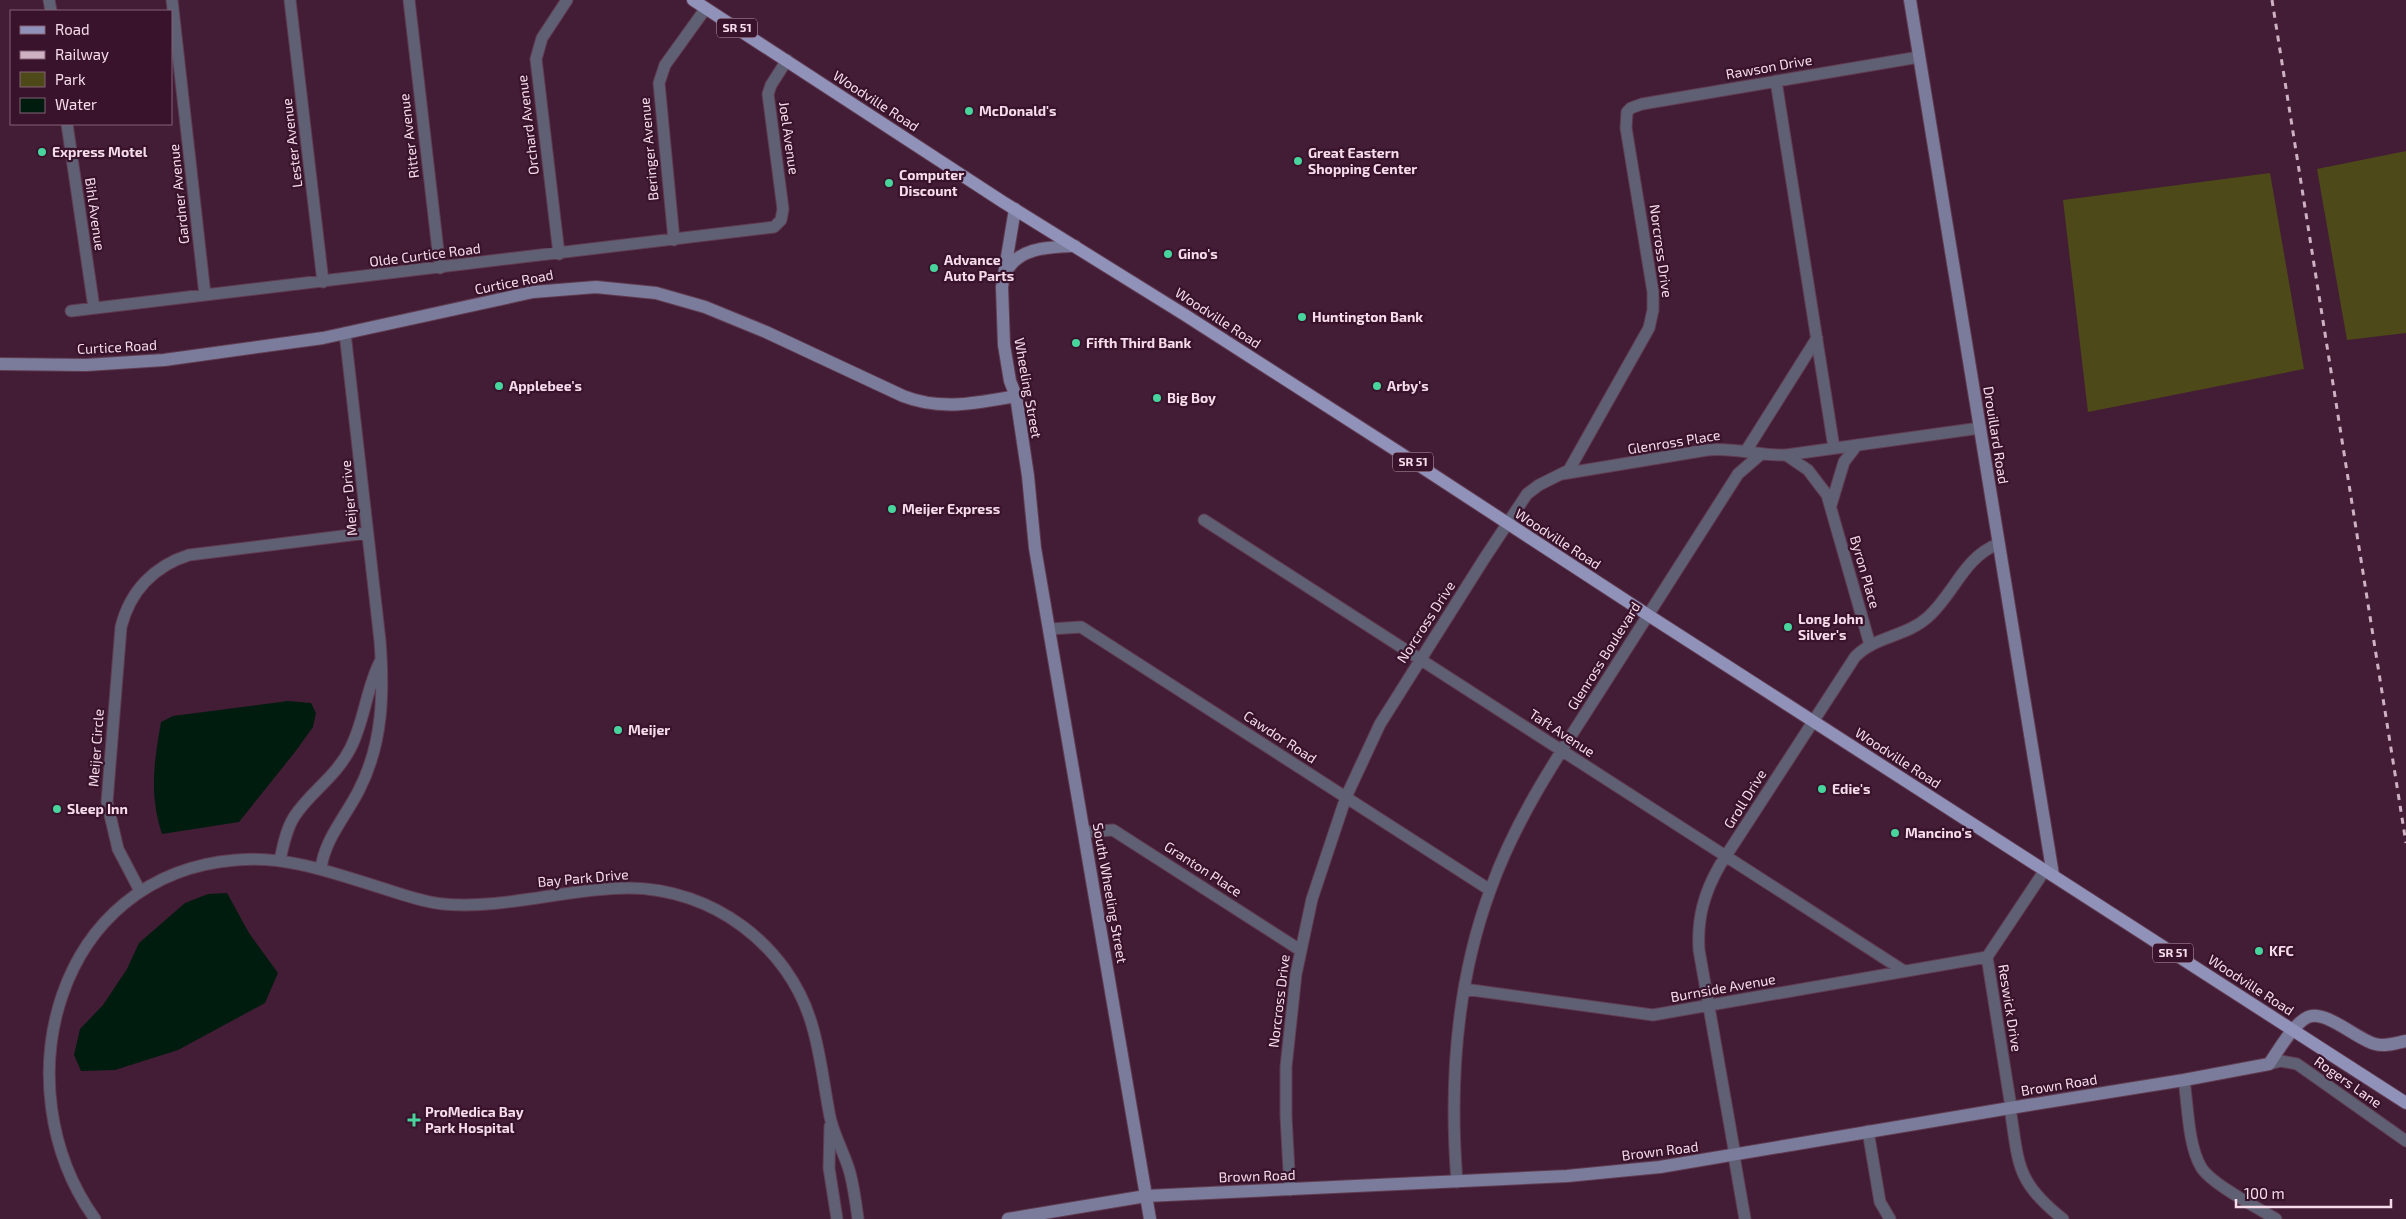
<svg xmlns="http://www.w3.org/2000/svg" width="2406" height="1219" font-family="'Exo 2',sans-serif">
	<rect width="100%" height="100%" fill="#431d35"/>
	<path fill="#4e4919" d="M 2406,151 L 2406,333 L 2347,340 L 2317,169 Z
		M 2270,173 L 2304,369 L 2088,412 L 2063,200 Z"/>
	<path fill="#001c0f" d="M 288,701 L 311,703 L 316,713 L 313,727 L 295,752 L 239,822 L 162,834 C 149,794 154,763 161,722 L 173,716 Z
		M 227,893 L 249,933 L 278,973 L 265,1003 L 178,1050 L 115,1070 L 81,1071 L 74,1055 L 80,1029 L 103,1005 L 127,969 L 139,943 L 185,903 L 208,894 Z"/>
	<g fill="none" stroke-linecap="round" stroke-linejoin="round">
		<defs>
			<path id="street" d="M 49,0 L 51,11
				M 172,0 L 205,295
				M 290,0 L 323,282
				M 409,0 L 440,268
				M 1776,81 L 1834,448
				M 67,124 L 94,308
				M 674,240 L 659,83 L 665,65 L 706,8
				M 559,254 L 536,59 L 542,38 L 567,0
				M 71,311 L 774,227 L 781,220 L 783,209 L 768,94 L 771,85 L 787,60
				M 1746,451 L 1817,338
				M 1786,455 L 1808,470 L 1827,495 L 1870,645
				M 1562,474 L 1707,450 C 1734,447 1759,456 1786,455 L 1980,428
				M 1831,505 L 1844,462 L 1857,445
				M 1204,520 L 1904,971
				M 1050,629 L 1081,627 L 1490,890
				M 1085,832 L 1113,830 L 1300,950
				M 280,860 C 283,846 286,830 294,817 C 310,792 335,778 350,749 C 365,721 366,687 381,660
				M 321,869 C 324,840 346,816 359,790 C 383,743 384,693 380,641 L 345,333
				M 140,891 L 118,849 L 107,802 L 121,627 C 130,591 154,566 189,555 L 367,533
				M 1464,989 L 1653,1015 L 1987,957
				M 2269,1064 L 2281,1061 L 2297,1064 L 2406,1141
				M 2184,1080 C 2188,1106 2188,1145 2201,1167 C 2211,1184 2258,1208 2276,1219
				M 2011,1107 L 1987,957 L 2045,870
				M 2010,1108 C 2019,1164 2015,1181 2063,1219
				M 830,1126 L 829,1168 L 837,1219
				M 1868,1131 L 1880,1202 L 1890,1219
				M 1735,1155 L 1699,950 C 1697,918 1704,893 1720,865 L 1855,657 C 1875,636 1906,637 1928,617 C 1954,594 1964,557 1998,544
				M 1734,1156 L 1745,1219
				M 1457,1182 C 1449,1082 1456,982 1491,888 C 1517,816 1560,753 1601,689 C 1646,618 1692,546 1738,474 L 1761,454
				M 1290,1190 L 1286,1116 L 1286,1067 L 1296,974 L 1312,899 L 1346,797 L 1380,724 L 1484,559 L 1527,494 L 1539,485 L 1569,470 L 1649,328 L 1653,310 L 1653,292 L 1626,128 L 1627,112 L 1631,108 L 1642,104 L 1919,57
				M 95,1219 C 0,1086 56,874 236,860 C 288,855 336,874 385,889 C 404,895 423,902 443,904 C 502,910 568,888 628,888 C 712,888 789,945 812,1025 C 821,1055 824,1087 830,1117 C 834,1136 845,1154 850,1173 C 854,1188 856,1204 858,1219"/>
			<path id="secondary" d="M 1910,0 L 2053,875
				M 1015,209 L 1002,287 L 1004,345 L 1010,381 L 1016,396 L 1028,476 L 1035,548 L 1150,1219
				M 1005,274 C 1017,247 1049,247 1075,246
				M 0,364 L 86,365 L 164,360 L 323,338 L 533,292 L 596,287 L 656,293 L 705,307 L 766,332 L 903,396 C 941,411 976,403 1016,396
				M 1008,1219 L 1146,1196 L 1567,1176 L 1660,1167 L 2010,1108 L 2184,1080 L 2269,1064 C 2278,1051 2294,1023 2308,1017 C 2325,1009 2358,1040 2375,1044 C 2385,1047 2396,1043 2406,1041"/>
			<path id="primary" d="M 693,0 L 1003,202 L 1185,315 L 1397,451 L 1648,615 L 2406,1103"/>
		</defs>
		<use href="#street" stroke="#603c52" stroke-width="13"/>
		<use href="#secondary" stroke="#603c52" stroke-width="14"/>
		<use href="#primary" stroke="#603c52" stroke-width="14"/>
		<use href="#street" stroke="#5f6074" stroke-width="11"/>
		<use href="#secondary" stroke="#7b7c9b" stroke-width="12"/>
		<use href="#primary" stroke="#9192ba" stroke-width="12"/>
		<path stroke="#ceb1c2" stroke-width="3" stroke-dasharray="6 6" stroke-linecap="butt" d="M 2272,0 L 2406,843"/>
	</g>
	<g fill="#48d49d" stroke="#38132b" stroke-width="2">
		<circle cx="969" cy="111" r="5"/>
		<circle cx="42" cy="152" r="5"/>
		<circle cx="1298" cy="161" r="5"/>
		<circle cx="889" cy="183" r="5"/>
		<circle cx="1168" cy="254" r="5"/>
		<circle cx="934" cy="268" r="5"/>
		<circle cx="1302" cy="317" r="5"/>
		<circle cx="1076" cy="343" r="5"/>
		<circle cx="499" cy="386" r="5"/>
		<circle cx="1377" cy="386" r="5"/>
		<circle cx="1157" cy="398" r="5"/>
		<circle cx="892" cy="509" r="5"/>
		<circle cx="1788" cy="627" r="5"/>
		<circle cx="618" cy="730" r="5"/>
		<circle cx="1822" cy="789" r="5"/>
		<circle cx="57" cy="809" r="5"/>
		<circle cx="1895" cy="833" r="5"/>
		<circle cx="2259" cy="951" r="5"/>
		<path d="M411.5 1112.5h5v5h5v5h-5v5h-5v-5h-5v-5h5z"/>
	</g>
	<g text-anchor="middle" stroke-width="4.5" stroke-linejoin="round" paint-order="stroke">
		<g fill="#38132b" stroke="#bda0b1" stroke-width="1">
			<rect x="717" y="18.5" width="40" height="19" rx="4"/>
			<rect x="1393" y="452.5" width="40" height="19" rx="4"/>
			<rect x="2153" y="943.5" width="40" height="19" rx="4"/>
		</g>
		<g font-size="12" font-weight="bold" fill="#f6dceb">
			<text x="737" y="32">SR 51</text>
			<text x="1413" y="466">SR 51</text>
			<text x="2173" y="957">SR 51</text>
		</g>
		<g font-size="14" fill="#f6dceb" stroke="#38132b">
			<text transform="translate(1769 67) rotate(-10)" y="5">Rawson Drive</text>
			<text transform="translate(876 101) rotate(33)" y="5">Woodville Road</text>
			<text transform="translate(528 125) rotate(-97)" y="5">Orchard Avenue</text>
			<text transform="translate(409 136) rotate(-97)" y="5">Ritter Avenue</text>
			<text transform="translate(789 138) rotate(82)" y="5">Joel Avenue</text>
			<text transform="translate(292 143) rotate(-97)" y="5">Lester Avenue</text>
			<text transform="translate(649 149) rotate(-95)" y="5">Beringer Avenue</text>
			<text transform="translate(179 194) rotate(-96)" y="5">Gardner Avenue</text>
			<text transform="translate(95 214) rotate(82)" y="5">Bihl Avenue</text>
			<text transform="translate(1661 251) rotate(82)" y="5">Norcross Drive</text>
			<text transform="translate(425 255) rotate(-7)" y="5">Olde Curtice Road</text>
			<text transform="translate(514 282) rotate(-11)" y="5">Curtice Road</text>
			<text transform="translate(1218 318) rotate(33)" y="5">Woodville Road</text>
			<text transform="translate(117 347) rotate(-3)" y="5">Curtice Road</text>
			<text transform="translate(1028 388) rotate(80)" y="5">Wheeling Street</text>
			<text transform="translate(1996 435) rotate(81)" y="5">Drouillard Road</text>
			<text transform="translate(1674 442) rotate(-9)" y="5">Glenross Place</text>
			<text transform="translate(349 498) rotate(-95)" y="5">Meijer Drive</text>
			<text transform="translate(1558 539) rotate(33)" y="5">Woodville Road</text>
			<text transform="translate(1865 572) rotate(74)" y="5">Byron Place</text>
			<text transform="translate(1426 622) rotate(-57)" y="5">Norcross Drive</text>
			<text transform="translate(1604 656) rotate(-58)" y="5">Glenross Boulevard</text>
			<text transform="translate(1562 733) rotate(33)" y="5">Taft Avenue</text>
			<text transform="translate(1280 737) rotate(33)" y="5">Cawdor Road</text>
			<text transform="translate(96 748) rotate(-86)" y="5">Meijer Circle</text>
			<text transform="translate(1898 758) rotate(33)" y="5">Woodville Road</text>
			<text transform="translate(1745 799) rotate(-58)" y="5">Groll Drive</text>
			<text transform="translate(1203 869) rotate(33)" y="5">Granton Place</text>
			<text transform="translate(583 878) rotate(-5)" y="5">Bay Park Drive</text>
			<text transform="translate(1110 893) rotate(80)" y="5">South Wheeling Street</text>
			<text transform="translate(2251 985) rotate(33)" y="5">Woodville Road</text>
			<text transform="translate(1723 988) rotate(-10)" y="5">Burnside Avenue</text>
			<text transform="translate(1279 1001) rotate(-83)" y="5">Norcross Drive</text>
			<text transform="translate(2010 1008) rotate(81)" y="5">Reswick Drive</text>
			<text transform="translate(2348 1082) rotate(35)" y="5">Rogers Lane</text>
			<text transform="translate(2059 1085) rotate(-9)" y="5">Brown Road</text>
			<text transform="translate(1660 1151) rotate(-7)" y="5">Brown Road</text>
			<text transform="translate(1257 1176) rotate(-2)" y="5">Brown Road</text>
		</g>
		<g font-size="14" font-weight="bold" fill="#f6dceb" stroke="#38132b" text-anchor="start">
			<text x="979" y="116">McDonald's</text>
			<text x="52" y="157">Express Motel</text>
			<text x="1308" y="158">Great Eastern<tspan x="1308" dy="16">Shopping Center</tspan></text>
			<text x="899" y="180">Computer<tspan x="899" dy="16">Discount</tspan></text>
			<text x="1178" y="259">Gino's</text>
			<text x="944" y="265">Advance<tspan x="944" dy="16">Auto Parts</tspan></text>
			<text x="1312" y="322">Huntington Bank</text>
			<text x="1086" y="348">Fifth Third Bank</text>
			<text x="509" y="391">Applebee's</text>
			<text x="1387" y="391">Arby's</text>
			<text x="1167" y="403">Big Boy</text>
			<text x="902" y="514">Meijer Express</text>
			<text x="1798" y="624">Long John<tspan x="1798" dy="16">Silver's</tspan></text>
			<text x="628" y="735">Meijer</text>
			<text x="1832" y="794">Edie's</text>
			<text x="67" y="814">Sleep Inn</text>
			<text x="1905" y="838">Mancino's</text>
			<text x="2269" y="956">KFC</text>
			<text x="425" y="1117">ProMedica Bay<tspan x="425" dy="16">Park Hospital</tspan></text>
		</g>
	</g>
	<rect x="10" y="10" width="162" height="115" fill="#38132b" stroke="#846378"/>
	<rect x="20" y="26" width="25" height="8" fill="#9192ba" stroke="#846378"/>
	<text x="55" y="35" font-size="15" fill="#f6dceb">Road</text>
	<rect x="20" y="51" width="25" height="8" fill="#ceb1c2" stroke="#846378"/>
	<text x="55" y="60" font-size="15" fill="#f6dceb">Railway</text>
	<rect x="20" y="72" width="25" height="15" fill="#4e4919" stroke="#846378"/>
	<text x="55" y="85" font-size="15" fill="#f6dceb">Park</text>
	<rect x="20" y="98" width="25" height="15" fill="#001c0f" stroke="#846378"/>
	<text x="55" y="110" font-size="15" fill="#f6dceb">Water</text>
	<path d="M2236 1199v8h155v-8" fill="none" stroke="#f6dceb" stroke-width="2.5"/>
	<text x="2244" y="1199" font-size="15" fill="#f6dceb" stroke="#38132b" stroke-width="4" paint-order="stroke">100 m</text>
</svg>
